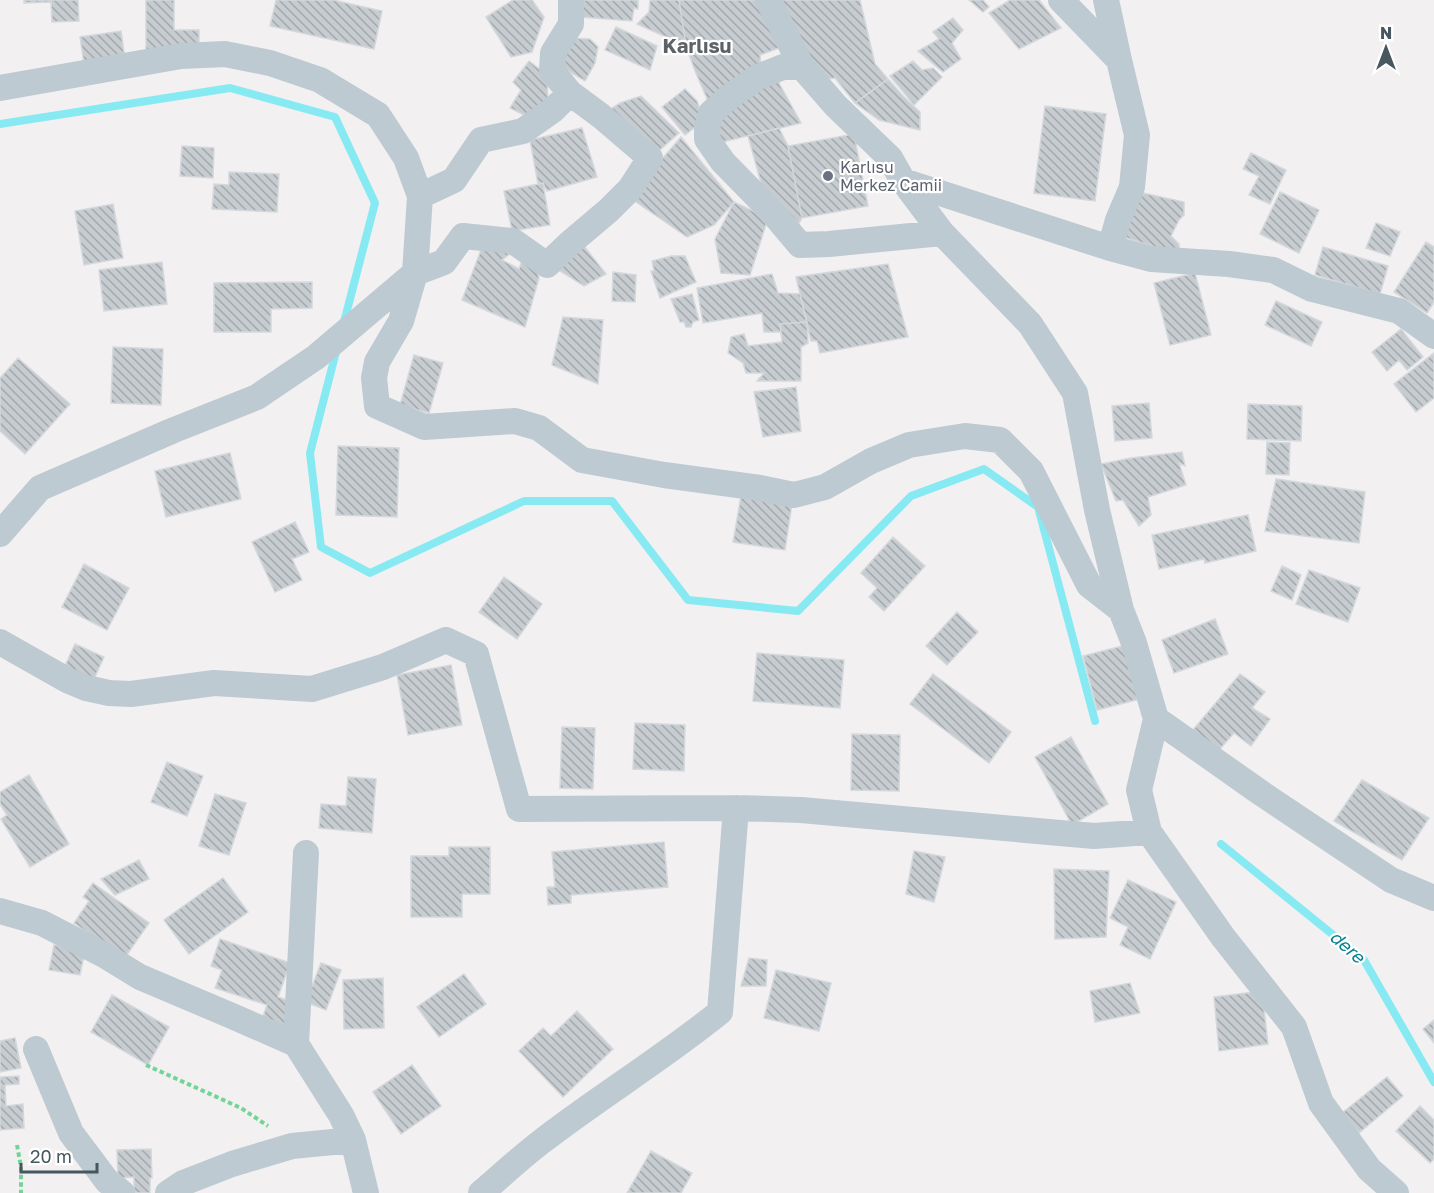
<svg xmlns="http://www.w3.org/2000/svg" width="1434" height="1193" font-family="'Golos Text',sans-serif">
	<defs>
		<pattern id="building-back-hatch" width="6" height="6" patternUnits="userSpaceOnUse" patternTransform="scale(1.5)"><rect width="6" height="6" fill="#c7ccd0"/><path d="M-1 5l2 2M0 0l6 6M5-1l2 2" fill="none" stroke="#a3a8ac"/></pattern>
	</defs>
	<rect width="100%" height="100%" fill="#f3f0f1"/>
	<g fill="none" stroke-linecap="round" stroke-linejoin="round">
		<path stroke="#87eaf3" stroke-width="8" d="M 0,124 L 230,88 L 335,117 L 375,203 L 344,322
			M 337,348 L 310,453 L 321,547 L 370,573 L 524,501 L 612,501 L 688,600 L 798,611 L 911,496 L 984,469 L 1038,507 L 1095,721
			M 1221,844 L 1364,960 L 1434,1082"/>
	</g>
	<path fill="url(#building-back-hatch)" stroke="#d4d8dc" stroke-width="1.5" d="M 24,0 L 78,0 L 79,21 L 52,22 L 51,2 L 24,3 Z
		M 146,0 L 174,0 L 174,30 L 199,30 L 199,53 L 146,53 Z
		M 276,0 L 333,0 L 382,11 L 374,49 L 270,26 Z
		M 513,0 L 532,0 L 544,17 L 532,52 L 511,57 L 486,17 Z
		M 582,0 L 638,0 L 638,9 L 634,8 L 632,21 L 581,17 Z
		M 650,0 L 679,0 L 686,46 L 637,24 L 649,12 Z
		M 679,0 L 760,0 L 787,45 L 760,55 L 761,70 L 708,101 L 695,71 L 686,46 Z
		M 771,0 L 860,0 L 875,64 L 888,79 L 855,103 L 835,78 L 821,80 Z
		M 969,0 L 983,0 L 989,7 L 983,12 Z
		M 1010,0 L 1039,0 L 1061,28 L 1019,49 L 989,13 Z
		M 953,18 L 963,30 L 952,43 L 961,59 L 943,72 L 918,51 L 939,39 L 933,32 Z
		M 616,27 L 657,46 L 650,70 L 605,50 Z
		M 121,31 L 125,59 L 84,64 L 80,37 Z
		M 568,38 L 590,39 L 598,47 L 595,63 L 585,81 L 560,66 Z
		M 529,61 L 547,75 L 548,109 L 532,119 L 510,108 L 521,90 L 513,82 Z
		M 913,61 L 922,70 L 933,68 L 942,77 L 914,105 L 890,76 Z
		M 774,74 L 801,123 L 718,143 L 718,112 Z
		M 888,79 L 904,97 L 920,112 L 920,130 L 879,120 L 855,103 Z
		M 685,89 L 697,101 L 704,120 L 685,135 L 662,107 Z
		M 641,96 L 679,133 L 653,156 L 606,112 L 620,103 Z
		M 1045,106 L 1106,114 L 1095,201 L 1034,193 Z
		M 582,128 L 597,177 L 547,191 L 543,183 L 538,184 L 530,140 Z
		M 779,128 L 788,146 L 802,218 L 799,223 L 763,190 L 748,136 Z
		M 854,134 L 868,206 L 802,218 L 788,146 Z
		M 681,137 L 734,202 L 714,225 L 687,237 L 629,197 Z
		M 182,146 L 214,148 L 213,178 L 180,176 Z
		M 1251,153 L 1286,170 L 1270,204 L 1249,195 L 1259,176 L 1243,169 Z
		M 229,172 L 279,174 L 277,212 L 212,209 L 214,184 L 229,185 Z
		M 543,183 L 550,225 L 512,231 L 504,191 Z
		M 1134,191 L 1184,202 L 1184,215 L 1179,220 L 1171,236 L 1179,244 L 1180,255 L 1117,235 Z
		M 1280,192 L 1319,210 L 1299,253 L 1260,234 Z
		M 734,202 L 768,218 L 750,275 L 721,273 L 715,239 Z
		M 113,204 L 123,258 L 84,265 L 75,211 Z
		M 1376,223 L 1400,232 L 1390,256 L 1366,248 Z
		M 577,237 L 606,274 L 584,286 L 549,264 Z
		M 484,242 L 515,250 L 502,260 L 519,269 L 524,256 L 536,265 L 539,278 L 525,327 L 462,300 Z
		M 1426,242 L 1434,247 L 1434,302 L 1427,313 L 1394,292 Z
		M 1323,247 L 1388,266 L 1380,294 L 1315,275 Z
		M 671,256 L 685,256 L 696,282 L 660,298 L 651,271 L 654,271 L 652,261 Z
		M 162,262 L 167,304 L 104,311 L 99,270 Z
		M 888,264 L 908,337 L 820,353 L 817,341 L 811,341 L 796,277 Z
		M 613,272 L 636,275 L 635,302 L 612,301 Z
		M 1195,273 L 1211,335 L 1170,345 L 1154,283 Z
		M 772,274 L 778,293 L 800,294 L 807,322 L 780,324 L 781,332 L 764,332 L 762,313 L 703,323 L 697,288 Z
		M 312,282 L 312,308 L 271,309 L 271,332 L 214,332 L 214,283 Z
		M 692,294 L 699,320 L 693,322 L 691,327 L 686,327 L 684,322 L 680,322 L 671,299 Z
		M 1276,301 L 1322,322 L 1311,346 L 1265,325 Z
		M 563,317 L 603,320 L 598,384 L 552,365 Z
		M 807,322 L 808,343 L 801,347 L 801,381 L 757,381 L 764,373 L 746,373 L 743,363 L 728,353 L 731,337 L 744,334 L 748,346 L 782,342 L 780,324 Z
		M 1401,329 L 1423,357 L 1407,370 L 1399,360 L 1387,371 L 1372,352 Z
		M 113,347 L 163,349 L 161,405 L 111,403 Z
		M 1434,353 L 1434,398 L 1416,412 L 1394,384 Z
		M 414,355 L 443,363 L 429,413 L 400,405 Z
		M 18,358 L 70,404 L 25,454 L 0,431 L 0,378 Z
		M 796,387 L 801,431 L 763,437 L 754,392 Z
		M 1149,403 L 1152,438 L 1115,441 L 1112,406 Z
		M 1248,404 L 1302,406 L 1301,441 L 1247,439 Z
		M 1267,442 L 1290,443 L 1289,475 L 1266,474 Z
		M 338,446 L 399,448 L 397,517 L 336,515 Z
		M 1182,452 L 1185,466 L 1179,463 L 1186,485 L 1148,497 L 1151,515 L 1139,526 L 1123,500 L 1116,501 L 1101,464 L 1131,458 Z
		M 230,453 L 241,499 L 166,517 L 155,471 Z
		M 1276,479 L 1365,492 L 1359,543 L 1265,531 Z
		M 741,496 L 792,504 L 785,550 L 733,542 Z
		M 1248,515 L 1256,551 L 1205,563 L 1204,559 L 1159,569 L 1152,535 Z
		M 295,522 L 309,552 L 292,559 L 302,580 L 275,592 L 252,542 Z
		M 893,537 L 925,566 L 884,611 L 869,597 L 877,588 L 861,573 Z
		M 84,564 L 129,588 L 107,630 L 62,607 Z
		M 1282,566 L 1301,575 L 1292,600 L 1271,591 Z
		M 1309,570 L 1360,588 L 1348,622 L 1296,604 Z
		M 504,577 L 542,604 L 517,639 L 479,612 Z
		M 957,612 L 978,632 L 947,665 L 926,646 Z
		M 1215,619 L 1228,654 L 1174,673 L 1162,640 Z
		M 1134,643 L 1148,697 L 1097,710 L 1083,656 Z
		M 75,644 L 104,657 L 93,681 L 64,668 Z
		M 757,653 L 844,660 L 840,708 L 753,701 Z
		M 451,665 L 462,725 L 408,735 L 397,675 Z
		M 933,674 L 1011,732 L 989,763 L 910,704 Z
		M 1240,674 L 1265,692 L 1252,708 L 1270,719 L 1251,746 L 1234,733 L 1219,750 L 1192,731 Z
		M 635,723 L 685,725 L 684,771 L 633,769 Z
		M 562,727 L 595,728 L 593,789 L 560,788 Z
		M 852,734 L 900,735 L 899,791 L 851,790 Z
		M 1071,737 L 1108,804 L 1072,825 L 1035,757 Z
		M 167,762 L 203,776 L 187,816 L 151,802 Z
		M 29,775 L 69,844 L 30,867 L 1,819 L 7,815 L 0,804 L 0,792 Z
		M 348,777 L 376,779 L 372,833 L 319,828 L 321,804 L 346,806 Z
		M 1362,780 L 1429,818 L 1402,860 L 1334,821 Z
		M 215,794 L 246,803 L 229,855 L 199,846 Z
		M 664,842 L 668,887 L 571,895 L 571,903 L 548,905 L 547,887 L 555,887 L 552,852 Z
		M 449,847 L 490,847 L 490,894 L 462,894 L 462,917 L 411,917 L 411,856 L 449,856 Z
		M 914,851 L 945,857 L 934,902 L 906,894 Z
		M 139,860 L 149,879 L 115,895 L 101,879 Z
		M 1054,869 L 1109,871 L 1106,937 L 1055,939 Z
		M 223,878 L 248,912 L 189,954 L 164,920 Z
		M 1128,880 L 1176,902 L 1150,959 L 1120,945 L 1128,927 L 1110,918 Z
		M 93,883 L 149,923 L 124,959 L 74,923 L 89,901 L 83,897 Z
		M 220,939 L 290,963 L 278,997 L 293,1002 L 285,1027 L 262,1019 L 267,1005 L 215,988 L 222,970 L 211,966 Z
		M 54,945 L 85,951 L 80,975 L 49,970 Z
		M 749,958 L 767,960 L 766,986 L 741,986 Z
		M 321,963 L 341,970 L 326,1010 L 306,1002 Z
		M 776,970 L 831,983 L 819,1031 L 764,1018 Z
		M 464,974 L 486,1004 L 439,1037 L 417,1007 Z
		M 383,978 L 384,1028 L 344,1029 L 343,980 Z
		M 1130,983 L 1140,1013 L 1095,1022 L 1090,991 Z
		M 1262,991 L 1268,1044 L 1219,1051 L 1214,997 Z
		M 112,995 L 169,1027 L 148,1065 L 91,1032 Z
		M 577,1011 L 613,1049 L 563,1097 L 519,1051 L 543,1028 L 551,1036 Z
		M 1434,1020 L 1434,1043 L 1423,1029 Z
		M 15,1038 L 21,1068 L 0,1072 L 0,1041 Z
		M 412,1065 L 441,1106 L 401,1134 L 373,1092 Z
		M 19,1076 L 19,1084 L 5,1085 L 6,1106 L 23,1104 L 24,1128 L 0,1130 L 0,1077 Z
		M 1387,1077 L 1403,1096 L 1359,1133 L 1342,1113 Z
		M 1420,1106 L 1434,1120 L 1434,1159 L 1430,1163 L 1396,1131 Z
		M 151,1149 L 152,1178 L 150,1178 L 150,1193 L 134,1193 L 134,1177 L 118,1178 L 117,1150 Z
		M 651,1151 L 692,1173 L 681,1193 L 627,1193 Z"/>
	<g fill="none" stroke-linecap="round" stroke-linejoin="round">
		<path stroke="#72d497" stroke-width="4" stroke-dasharray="4.5 3" stroke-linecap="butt" d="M 146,1065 L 241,1108 L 268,1126
			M 17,1145 L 21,1167 L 21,1193"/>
		<path stroke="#bdcad1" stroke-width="26" d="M 768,0 L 802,67
			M 1061,0 L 1119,60
			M 0,88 L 181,56 L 225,54 L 270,63 L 320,80 L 378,115 L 406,158 L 420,196 L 415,273 L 401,321 L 377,362 L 374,378 L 377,406 L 424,427 L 515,421 L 539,428 L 582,460 L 664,475 L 760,488 L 794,495 L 825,487 L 871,461 L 909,445 L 965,436 L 1000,440 L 1031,471 L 1089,585 L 1121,610
			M 903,181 L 1110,248 L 1118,220 L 1132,187 L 1137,135 L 1119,60 L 1106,0
			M 420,196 L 454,180 L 481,140 L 523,131 L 553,110 L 570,93
			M 942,233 L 829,244 L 800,245 L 773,213 L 723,162 L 707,139 L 707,128 L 711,113 L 728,98 L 758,77 L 783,67 L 802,67 L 836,106 L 890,158 L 903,181 L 942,233 L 1030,324 L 1075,393 L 1097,510 L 1121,610 L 1134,643 L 1156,719 L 1139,790 L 1149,832 L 1223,937 L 1294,1027 L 1321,1103 L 1369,1169 L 1396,1193
			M 1110,248 L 1151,259 L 1229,264 L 1273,270 L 1312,289 L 1399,311 L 1434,336
			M 0,534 L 40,488 L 174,430 L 257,397 L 316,357 L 415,273 L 444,262 L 463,236 L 513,241 L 547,265 L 570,243 L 609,210 L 630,189 L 650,158 L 601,116 L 570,93 L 552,71 L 553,53 L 571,24 L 571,0
			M 0,642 L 67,680 L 86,688 L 109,693 L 131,694 L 214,683 L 312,689 L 383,667 L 446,640 L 476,654 L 519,809 L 736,808 L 801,810 L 1094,836 L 1149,832
			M 1156,719 L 1261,793 L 1391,880 L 1434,898
			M 0,911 L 42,923 L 104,955 L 140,977 L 232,1016 L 296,1044 L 341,1115 L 353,1140 L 366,1193
			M 296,1044 L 306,853
			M 36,1049 L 71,1133 L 107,1181 L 122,1193
			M 168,1193 L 183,1183 L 232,1164 L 292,1146 L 353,1140
			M 481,1193 C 501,1176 520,1158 541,1142 C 599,1097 662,1059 720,1012 L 736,808"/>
	</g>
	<circle fill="#6b7280" stroke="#fff" stroke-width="2" cx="828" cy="176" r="6"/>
	<g text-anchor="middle" stroke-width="4.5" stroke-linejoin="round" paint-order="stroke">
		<g font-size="16" fill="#5b616d" stroke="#fff" text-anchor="start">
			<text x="840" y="173">Karlısu<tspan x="840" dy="18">Merkez Camii</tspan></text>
		</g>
		<g font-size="18" font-style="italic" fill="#06838e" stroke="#fff">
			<text transform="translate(1347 947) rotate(41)" y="6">dere</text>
		</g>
		<g font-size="20" font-weight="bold" fill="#5c6266" stroke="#fff">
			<text x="697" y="53">Karlısu</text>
		</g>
	</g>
	<g transform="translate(1386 48)" stroke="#ffffff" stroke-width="4.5" paint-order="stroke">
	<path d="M0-4.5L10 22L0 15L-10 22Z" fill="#475760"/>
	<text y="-9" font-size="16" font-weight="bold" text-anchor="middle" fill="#475760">N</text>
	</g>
	<path d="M21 1163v9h76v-9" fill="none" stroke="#475760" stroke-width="3"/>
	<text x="30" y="1163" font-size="18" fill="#475760" stroke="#ffffff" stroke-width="4.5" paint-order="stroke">20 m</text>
</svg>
